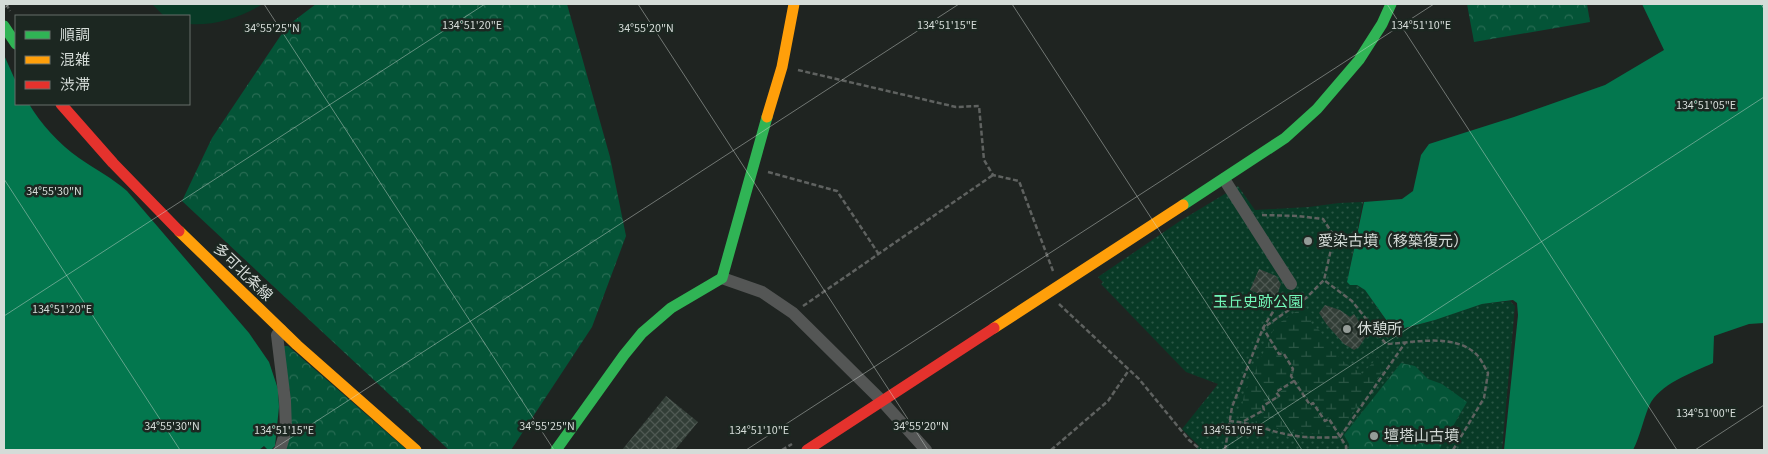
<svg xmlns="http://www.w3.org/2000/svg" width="1768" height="454" font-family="'Source Sans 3','Noto Sans JP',sans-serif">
	<defs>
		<pattern id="green-dots" width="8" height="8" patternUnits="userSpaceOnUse" patternTransform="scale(1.25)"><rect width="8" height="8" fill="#083a26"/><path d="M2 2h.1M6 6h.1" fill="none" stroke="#2b5645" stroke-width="1.8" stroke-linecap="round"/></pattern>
		<pattern id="forest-crowns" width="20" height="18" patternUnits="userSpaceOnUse" patternTransform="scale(1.25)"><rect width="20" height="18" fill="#045437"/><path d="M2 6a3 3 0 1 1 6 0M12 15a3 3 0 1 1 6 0" fill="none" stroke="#286c53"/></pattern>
		<pattern id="wetland-marsh" width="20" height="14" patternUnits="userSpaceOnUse" patternTransform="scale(1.25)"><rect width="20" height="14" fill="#083a26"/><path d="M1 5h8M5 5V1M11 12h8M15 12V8" fill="none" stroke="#2b5645"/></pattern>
		<pattern id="building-cross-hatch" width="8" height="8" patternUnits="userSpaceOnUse" patternTransform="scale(1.25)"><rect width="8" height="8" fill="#323e37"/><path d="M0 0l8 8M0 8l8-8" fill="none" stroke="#4f5953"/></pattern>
	</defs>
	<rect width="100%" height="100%" fill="#1f2421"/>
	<path fill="url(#green-dots)" d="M 1238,186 L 1255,210 L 1309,207 L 1339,203 L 1363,202 L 1347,282 L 1350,285 L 1357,285 L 1365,290 L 1394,332 L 1435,320 L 1482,304 L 1510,301 L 1515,306 L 1502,450 L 1196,450 L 1199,446 L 1182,429 L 1218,384 L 1186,372 L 1101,284 L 1103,282 L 1098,277 L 1180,221 Z"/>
	<path fill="url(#forest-crowns)" d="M 316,4 L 567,4 L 610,157 L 626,236 L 592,327 L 511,450 L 449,450 L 182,201 L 212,138 L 287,26 Z
		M 1467,4 L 1587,4 L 1590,22 L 1474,42 Z
		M 283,346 L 288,346 L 407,450 L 284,450 L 290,390 L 287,384 Z
		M 1401,363 L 1415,366 L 1428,379 L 1442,384 L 1467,402 L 1439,450 L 1349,450 L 1349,444 L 1344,435 Z"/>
	<path fill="url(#wetland-marsh)" d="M 1304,306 L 1314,315 L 1311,323 L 1320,331 L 1341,360 L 1362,374 L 1378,357 L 1381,373 L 1339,431 L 1329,417 L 1326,418 L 1315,400 L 1311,403 L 1294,377 L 1295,369 L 1285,353 L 1279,352 L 1271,335 L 1275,326 Z
		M 1269,340 L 1278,355 L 1283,357 L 1290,369 L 1289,375 L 1292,381 L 1273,391 L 1276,396 L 1260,406 L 1262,410 L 1245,419 L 1240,418 L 1244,395 Z
		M 1293,384 L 1309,407 L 1313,406 L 1324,423 L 1327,422 L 1336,434 C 1306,435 1279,429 1250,421 L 1267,411 L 1265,406 L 1281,397 L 1280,392 Z"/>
	<path fill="#083a26" d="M 152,4 L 263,4 C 241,17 215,26 189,24 L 189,16 L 164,16 Z"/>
	<path fill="#03774e" d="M 1642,4 L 1764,4 L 1764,323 L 1749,324 L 1714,336 L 1713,363 C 1692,373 1659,384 1649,406 C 1643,420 1640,437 1633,450 L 1504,450 L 1518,315 L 1517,303 L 1513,300 L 1482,304 L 1435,320 L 1394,331 L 1365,290 L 1357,285 L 1350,285 L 1347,282 L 1364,202 L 1402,199 L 1413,191 L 1421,155 L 1429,144 L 1514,117 L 1605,85 L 1664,50 Z
		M 4,55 L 16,82 L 16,104 L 29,104 C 41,124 59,144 79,158 C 96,170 111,177 127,191 L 249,333 L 269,362 L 278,389 L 279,407 L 275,446 L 271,450 L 268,450 L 264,446 L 259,450 L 4,450 Z"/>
	<path fill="url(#building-cross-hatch)" d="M 1259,269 L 1276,276 L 1281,284 L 1275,301 L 1250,290 Z
		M 1325,305 L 1340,310 L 1350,317 L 1354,314 L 1366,332 L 1365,338 L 1359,347 L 1354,350 L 1344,344 L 1327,325 L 1319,313 Z
		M 666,396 L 698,422 L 675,450 L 622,450 Z"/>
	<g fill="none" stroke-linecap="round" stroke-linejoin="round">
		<path stroke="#5f6260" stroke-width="2.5" stroke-dasharray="5 2.5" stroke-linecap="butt" d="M 6,4 L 10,11
			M 798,70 L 956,107 L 979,106 L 984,160 L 993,175 L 1019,181 L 1053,271
			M 768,172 L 837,191 L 878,253
			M 1262,215 L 1298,216 L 1323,219 L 1334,236 L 1324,280
			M 1059,304 L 1139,379 L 1189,440 L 1201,450
			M 803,306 L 993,175
			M 1229,421 C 1249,422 1266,430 1285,434 C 1304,438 1321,438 1340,437 L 1405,343
			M 1244,421 L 1264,410 L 1263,406 L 1279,396 L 1276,392 L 1294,381
			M 782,450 L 792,444
			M 1051,450 L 1108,401 L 1129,370
			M 1225,450 L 1232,407 L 1263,328 L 1284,294
			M 1346,450 L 1346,446 L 1329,419 L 1325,421 L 1313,403 L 1310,405 L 1291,376 L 1293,369 L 1284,354 L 1279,354 L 1263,328 L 1306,298 L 1324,280 L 1352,301 L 1386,344 C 1414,343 1456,332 1478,356 C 1482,361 1485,368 1488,373 L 1484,398 L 1453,450"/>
		<path stroke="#545655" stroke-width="12" d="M 1224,179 L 1291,284
			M 722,278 L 762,292 L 793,313 L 882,401 L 926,450
			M 280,450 L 286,430 L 285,401 L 277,335 L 281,330"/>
		<path stroke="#30b455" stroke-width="11" d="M 4,26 L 16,44
			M 1183,205 L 1285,138 L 1317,109 L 1359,60 L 1382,24 L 1391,4
			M 556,450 L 624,355 L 642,333 L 671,308 L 722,278 L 767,117"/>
		<path stroke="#ff9f0a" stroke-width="11" d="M 767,117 L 782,67 L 794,4
			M 179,231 L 297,345 L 416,450
			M 994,328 L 1183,205"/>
		<path stroke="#e5322d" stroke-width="11" d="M 61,104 L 113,163 L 179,231
			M 807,450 L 994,328"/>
	</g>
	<path fill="none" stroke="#d5dcd8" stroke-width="1" stroke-opacity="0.45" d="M 264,4 L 554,450M 638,4 L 928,450M 1012,4 L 1302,450M 1387,4 L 1677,450M 1761,4 L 1764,9M 4,8 L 10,4M 4,179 L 180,450M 4,316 L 485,4M 272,450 L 959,4M 746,450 L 1434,4M 1221,450 L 1764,97M 1695,450 L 1764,405"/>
	<g fill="#959c98" stroke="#1c2721" stroke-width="2">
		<circle cx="1308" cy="241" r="5"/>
		<circle cx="1347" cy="329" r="5"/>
		<circle cx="1374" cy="436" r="5"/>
	</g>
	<g text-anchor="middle" stroke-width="5" stroke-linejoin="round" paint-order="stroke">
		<g font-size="15" fill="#d5dcd8" stroke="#1c2721" text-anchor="start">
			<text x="1318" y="246">愛染古墳（移築復元）</text>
			<text x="1357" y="334">休憩所</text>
			<text x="1384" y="441">壇塔山古墳</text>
		</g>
		<g font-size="15" fill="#d5dcd8" stroke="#1c2721">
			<text transform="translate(243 272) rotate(44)" y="5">多可北条線</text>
		</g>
		<g font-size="15" fill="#73f8b9" stroke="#1c2721">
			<text x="1258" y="307">玉丘史跡公園</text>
		</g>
	</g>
	<g font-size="12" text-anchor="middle" fill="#d5dcd8" stroke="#1c2721" stroke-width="5" stroke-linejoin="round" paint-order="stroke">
		<text x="472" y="29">134°51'20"E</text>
		<text x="947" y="29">134°51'15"E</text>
		<text x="1421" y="29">134°51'10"E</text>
		<text x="272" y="32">34°55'25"N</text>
		<text x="646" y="32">34°55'20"N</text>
		<text x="1706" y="109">134°51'05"E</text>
		<text x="54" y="195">34°55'30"N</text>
		<text x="62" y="313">134°51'20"E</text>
		<text x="1706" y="417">134°51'00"E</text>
		<text x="172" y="430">34°55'30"N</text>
		<text x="547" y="430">34°55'25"N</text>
		<text x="921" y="430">34°55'20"N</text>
		<text x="284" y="434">134°51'15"E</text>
		<text x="759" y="434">134°51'10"E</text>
		<text x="1233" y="434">134°51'05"E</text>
	</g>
	<rect width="1768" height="454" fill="none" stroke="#d5dcd8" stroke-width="10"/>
	<rect x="15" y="15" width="175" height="90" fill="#1c2721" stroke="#666f6a"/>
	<rect x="25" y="31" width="25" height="8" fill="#30b455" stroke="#666f6a"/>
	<text x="60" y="40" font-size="15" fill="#d5dcd8">順調</text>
	<rect x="25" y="56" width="25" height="8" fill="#ff9f0a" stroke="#666f6a"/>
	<text x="60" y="65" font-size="15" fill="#d5dcd8">混雑</text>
	<rect x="25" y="81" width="25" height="8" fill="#e5322d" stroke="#666f6a"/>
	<text x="60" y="90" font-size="15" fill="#d5dcd8">渋滞</text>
</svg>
